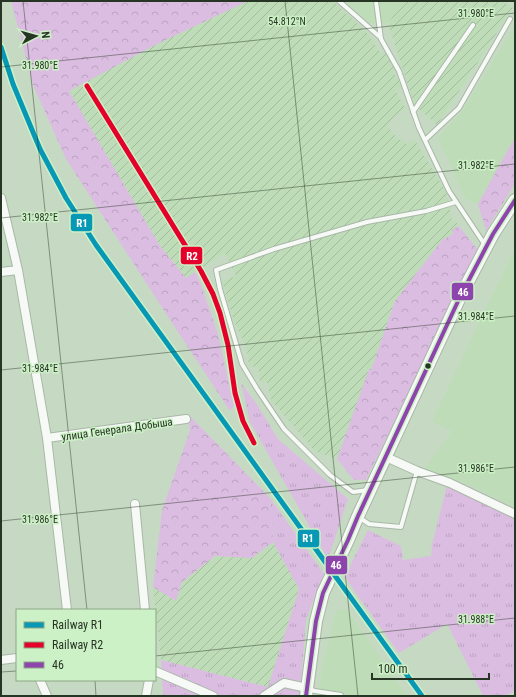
<svg xmlns="http://www.w3.org/2000/svg" width="516" height="697" font-family="'Roboto Condensed',sans-serif">
	<defs>
		<pattern id="industrial-furrows" width="10" height="10" patternUnits="userSpaceOnUse"><rect width="10" height="10" fill="#bddcb7"/><path d="M-1 1l2-2M0 10L10 0M9 11l2-2" fill="none" stroke="#a2bd9d"/></pattern>
		<pattern id="grass-tufts" width="24" height="20" patternUnits="userSpaceOnUse"><rect width="24" height="20" fill="#dbbde2"/><path d="M3 7l-1-3M5 7V3M7 7l1-3M15 17l-1-3M17 17v-4M19 17l1-3" fill="none" stroke="#bca3c2"/></pattern>
		<pattern id="forest-crowns" width="20" height="18" patternUnits="userSpaceOnUse"><rect width="20" height="18" fill="#dbbde2"/><path d="M2 6a3 3 0 1 1 6 0M12 15a3 3 0 1 1 6 0" fill="none" stroke="#bca3c2"/></pattern>
	</defs>
	<rect width="100%" height="100%" fill="#c6dac3"/>
	<path fill="#bddcb7" d="M 345,1 L 405,1 L 388,23 L 370,23 Z
		M 515,25 L 515,138 L 505,155 L 478,204 L 465,198 L 438,138 L 463,110 Z
		M 515,248 L 515,507 L 475,487 L 425,469 L 452,431 L 432,421 Z
		M 346,609 L 352,617 L 407,696 L 320,696 L 321,674 L 336,611 Z"/>
	<path fill="url(#industrial-furrows)" d="M 248,1 L 333,1 L 368,34 L 381,54 L 385,52 L 396,69 L 393,72 L 403,87 L 396,92 L 406,109 L 396,115 L 387,125 L 396,137 L 407,144 L 414,139 L 446,192 L 452,221 L 455,220 L 459,226 L 452,230 L 454,233 L 395,301 L 371,370 L 369,370 L 337,459 L 315,451 L 271,400 L 267,382 L 260,382 L 258,366 L 249,367 L 247,349 L 234,321 L 222,281 L 236,276 L 225,253 L 186,278 L 160,246 L 69,91 L 155,45 Z
		M 405,1 L 503,1 L 513,8 L 437,125 L 414,104 L 388,23 Z
		M 273,542 L 299,589 L 268,687 L 161,660 L 153,587 L 176,600 L 182,582 L 215,556 L 252,558 Z"/>
	<path fill="url(#grass-tufts)" d="M 241,383 L 256,403 L 278,439 L 348,499 L 328,559 L 250,422 Z
		M 447,485 L 515,519 L 515,690 L 506,696 L 483,696 L 447,624 L 399,653 L 355,592 L 345,576 L 368,530 L 401,546 L 403,560 L 431,556 L 432,544 Z
		M 270,498 L 324,574 L 306,619 L 300,696 L 163,696 L 161,660 L 268,687 L 299,589 L 273,542 Z"/>
	<path fill="url(#forest-crowns)" d="M 11,1 L 248,1 L 155,45 L 69,91 L 160,246 L 186,278 L 195,272 L 201,284 L 218,334 L 234,406 L 230,411 L 172,323 L 66,159 L 33,85 Z
		M 515,138 L 515,183 L 486,231 L 478,204 L 505,155 Z
		M 459,226 L 478,250 L 366,480 L 354,480 L 337,459 L 369,369 L 371,370 L 395,301 L 442,240 L 453,234 L 452,230 Z
		M 187,413 L 270,498 L 273,542 L 252,558 L 215,556 L 182,582 L 176,601 L 153,587 L 162,510 L 190,430 Z"/>
	<g fill="none" stroke-linecap="round" stroke-linejoin="round">
		<defs>
			<path id="service" d="M 339,1 L 381,38
				M 376,1 L 381,39 L 399,71 L 419,128 L 449,191 L 485,245
				M 413,112 L 473,25
				M 425,140 L 459,108 L 510,19
				M 368,490 L 353,492 L 330,475 L 284,429 L 257,389 L 242,364 L 220,289 L 216,270 L 274,249 L 367,222 L 426,211 L 456,202
				M 360,518 L 369,524 L 401,527 L 417,471
				M 308,689 L 315,691 L 341,695 L 341,696"/>
			<path id="minor" d="M 1,198 L 18,270 L 1,272
				M 18,270 L 47,438 L 67,610
				M 47,438 L 186,419
				M 386,457 L 417,471 L 450,483 L 515,514
				M 135,504 L 145,610
				M 1,660 L 17,658
				M 155,671 L 213,696
				M 40,680 L 47,696
				M 146,696 L 149,680
				M 264,696 L 284,683 L 307,688"/>
			<path id="secondary" d="M 306,696 L 316,621 L 323,593 L 348,540 L 358,516 L 460,297 L 493,234 L 515,200"/>
		</defs>
		<use href="#service" stroke="#a8b8a6" stroke-width="6"/>
		<use href="#minor" stroke="#a8b8a6" stroke-width="10"/>
		<use href="#secondary" stroke="#a8b8a6" stroke-width="14"/>
		<use href="#service" stroke="#f6f9f6" stroke-width="4"/>
		<use href="#minor" stroke="#f6f9f6" stroke-width="8"/>
		<use href="#secondary" stroke="#f6f9f6" stroke-width="12"/>
		<defs>
			<path id="bus-1" d="M 306,696 L 316,621 L 323,593 L 348,540 L 358,516 L 460,297 L 493,234 L 515,200"/>
		</defs>
		<use href="#bus-1" stroke="#cdf1c6" stroke-width="7"/>
		<use href="#bus-1" stroke="#8e44ad" stroke-width="4"/>
		<defs>
			<path id="rail-1" d="M 1,47 L 13,84 L 40,149 L 66,198 L 96,245 L 422,696"/>
			<path id="rail-2" d="M 87,86 L 201,271 L 213,294 L 220,313 L 228,345 L 235,393 L 243,421 L 254,443"/>
		</defs>
		<use href="#rail-1" stroke="#cdf1c6" stroke-width="8"/>
		<use href="#rail-2" stroke="#cdf1c6" stroke-width="8"/>
		<use href="#rail-1" stroke="#0698b4" stroke-width="5"/>
		<use href="#rail-2" stroke="#e4002b" stroke-width="5"/>
	</g>
	<path fill="none" stroke="#273524" stroke-width="1" stroke-opacity="0.45" d="M 23,1 L 87,610M 285,1 L 358,696M 1,67 L 515,13M 1,218 L 515,164M 1,370 L 515,316M 1,521 L 515,467M 155,656 L 515,618M 1,672 L 17,671M 95,680 L 96,696"/>
	<circle fill="#273524" stroke="#cdf1c6" stroke-width="1.5" cx="428" cy="366" r="3.5"/>
	<g text-anchor="middle" stroke-width="3" stroke-linejoin="round" paint-order="stroke">
		<g font-size="11" fill="#273524" stroke="#cdf1c6">
			<text transform="translate(117 429) rotate(-8)" y="4">улица Генерала Добыша</text>
		</g>
	</g>
	<g font-size="10" text-anchor="middle" fill="#273524" stroke="#cdf1c6" stroke-width="3" stroke-linejoin="round" paint-order="stroke">
		<text x="476" y="17">31.980°E</text>
		<text x="287" y="25">54.812°N</text>
		<text x="40" y="69">31.980°E</text>
		<text x="476" y="169">31.982°E</text>
		<text x="40" y="221">31.982°E</text>
		<text x="476" y="320">31.984°E</text>
		<text x="40" y="372">31.984°E</text>
		<text x="476" y="472">31.986°E</text>
		<text x="40" y="523">31.986°E</text>
		<text x="476" y="623">31.988°E</text>
	</g>
	<g stroke="#cdf1c6" stroke-width="1.5">
		<rect x="70" y="213" width="23" height="19" rx="4" fill="#0698b4"/>
		<rect x="180" y="246" width="23" height="19" rx="4" fill="#e4002b"/>
		<rect x="451" y="282" width="23" height="19" rx="4" fill="#8e44ad"/>
		<rect x="297" y="529" width="23" height="19" rx="4" fill="#0698b4"/>
		<rect x="325" y="555" width="23" height="20" rx="4" fill="#8e44ad"/>
	</g>
	<g font-size="11" text-anchor="middle" font-weight="bold" fill="#fff">
		<text x="82" y="227">R1</text>
		<text x="192" y="260">R2</text>
		<text x="463" y="296">46</text>
		<text x="308" y="542">R1</text>
		<text x="336" y="569">46</text>
	</g>
	<rect width="516" height="697" fill="none" stroke="#273524" stroke-width="4"/>
	<rect x="16" y="609" width="140" height="72" fill="#cdf1c6" stroke="#8ba685"/>
	<rect x="24" y="622" width="20" height="6" fill="#0698b4" stroke="#8ba685"/>
	<text x="52" y="629" font-size="12" fill="#273524">Railway R1</text>
	<rect x="24" y="642" width="20" height="6" fill="#e4002b" stroke="#8ba685"/>
	<text x="52" y="649" font-size="12" fill="#273524">Railway R2</text>
	<rect x="24" y="662" width="20" height="6" fill="#8e44ad" stroke="#8ba685"/>
	<text x="52" y="669" font-size="12" fill="#273524">46</text>
	<g transform="translate(36 36) rotate(84)" stroke="#cdf1c6" stroke-width="3" paint-order="stroke">
	<path d="M0-3L7 15L0 10L-7 15Z" fill="#273524"/>
	<text y="-6" font-size="11" font-weight="bold" text-anchor="middle" fill="#273524">N</text>
	</g>
	<path d="M372 673v6h117v-6" fill="none" stroke="#273524" stroke-width="2"/>
	<text x="378" y="673" font-size="12" fill="#273524" stroke="#cdf1c6" stroke-width="3" paint-order="stroke">100 m</text>
</svg>
